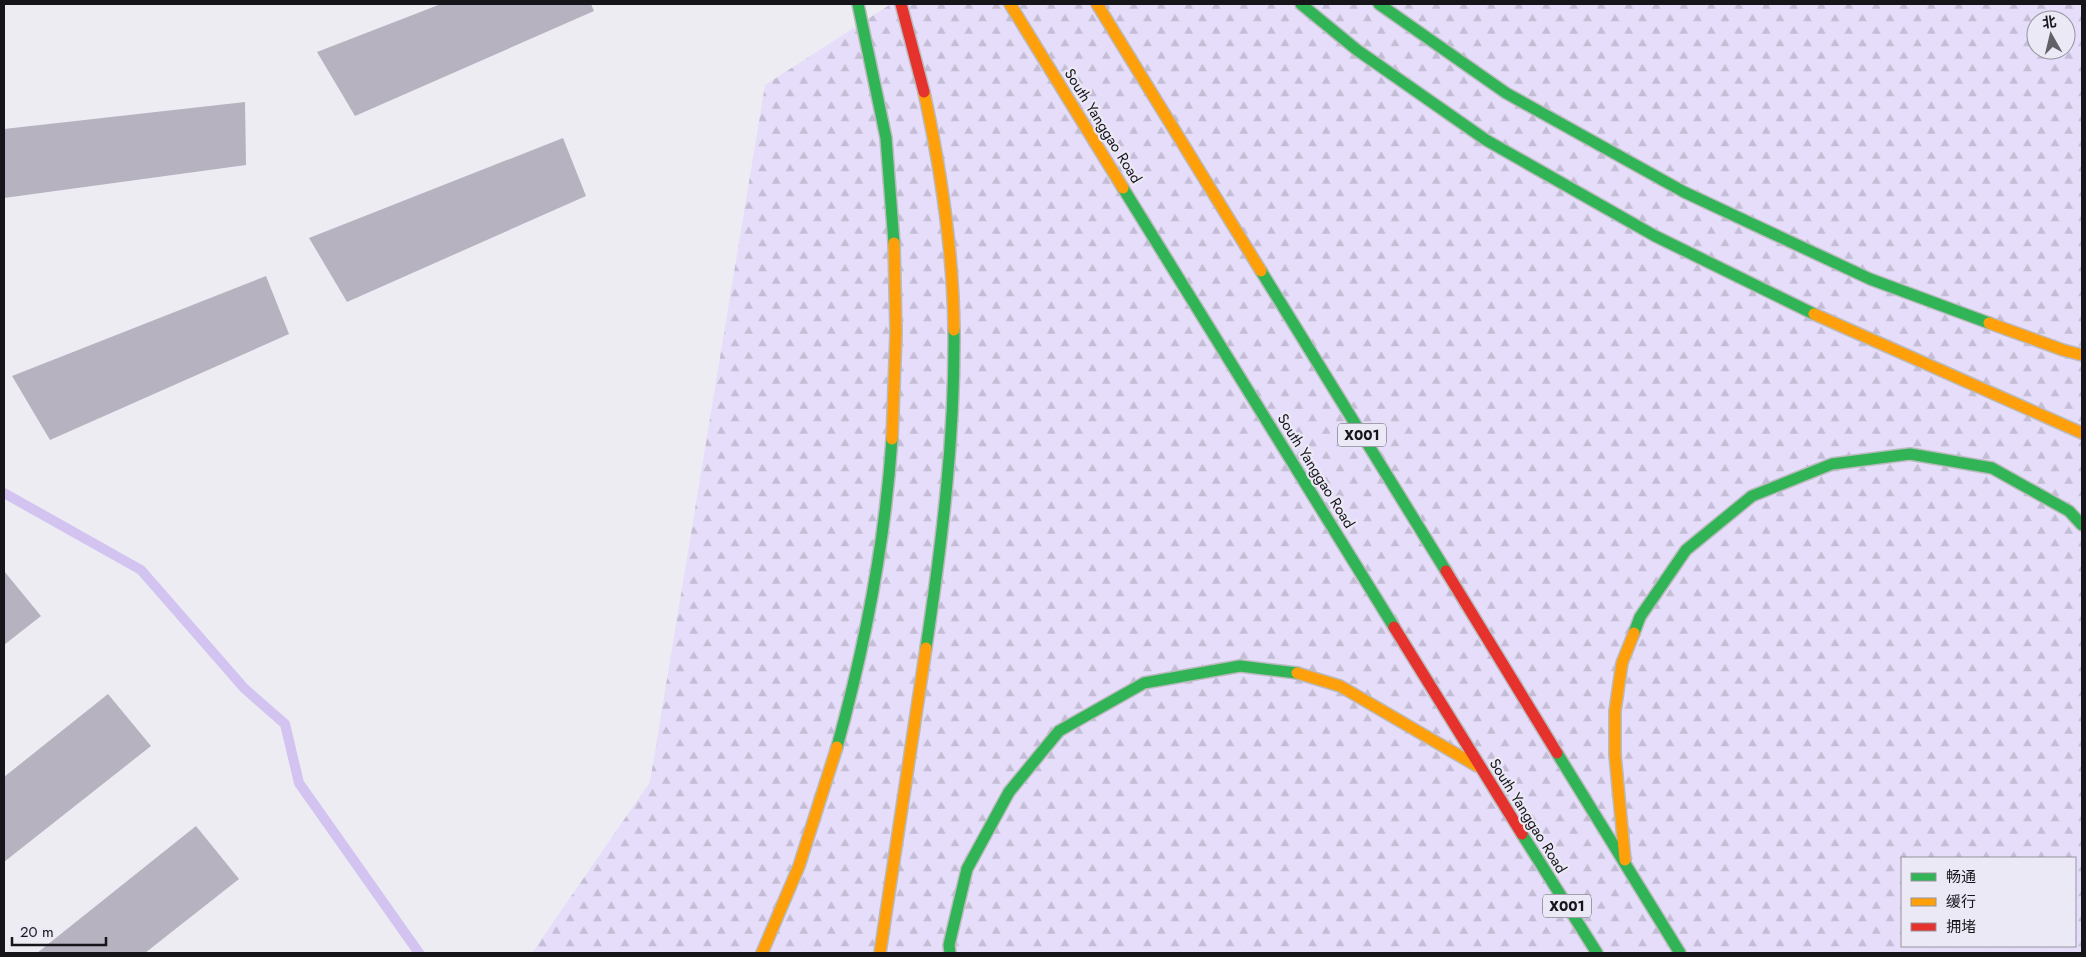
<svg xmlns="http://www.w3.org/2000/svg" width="2086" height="957" font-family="Jost,'Noto Sans SC',sans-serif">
	<defs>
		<pattern id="forest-firs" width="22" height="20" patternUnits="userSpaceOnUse" patternTransform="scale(1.25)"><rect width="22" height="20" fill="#e5ddf9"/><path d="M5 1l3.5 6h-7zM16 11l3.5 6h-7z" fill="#c4bdd5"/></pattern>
	</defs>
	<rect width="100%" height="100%" fill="#edecf3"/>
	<path fill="url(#forest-firs)" fill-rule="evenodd" d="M 891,4 L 2082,4 L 2082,953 L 532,953 L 650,782 L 765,85 ZM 2036,20 L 2066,20 L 2066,50 L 2036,50 ZM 1902,858 L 2075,858 L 2075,946 L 1902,946 Z"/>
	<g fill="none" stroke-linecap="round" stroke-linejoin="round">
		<path stroke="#d2c3f1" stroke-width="10" d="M 4,493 L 141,570 L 244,688 L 285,724 L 299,783 L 419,953"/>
	</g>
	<path fill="#b6b2c0" d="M 441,4 L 591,4 L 594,11 L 355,116 L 317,52 Z
		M 245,102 L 246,165 L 4,198 L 4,129 Z
		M 563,138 L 586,196 L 347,302 L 309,238 Z
		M 266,276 L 289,334 L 50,440 L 12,376 Z
		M 4,571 L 41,616 L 4,645 Z
		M 108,694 L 151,746 L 4,862 L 4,777 Z
		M 196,826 L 239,879 L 145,953 L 37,953 Z"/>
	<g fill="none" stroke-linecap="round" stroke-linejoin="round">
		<defs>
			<path id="fast" d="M 858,4 L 886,138 L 894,243
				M 1301,4 L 1357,50 L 1486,140 L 1655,236 L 1814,314
				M 1379,4 L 1506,93 L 1684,192 L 1870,279 L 1989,323
				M 1123,188 L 1394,627
				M 1261,271 L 1446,571
				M 1634,633 L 1640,617 L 1686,550 L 1752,496 L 1832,464 L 1910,454 L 1992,468 L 2069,511 L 2082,525
				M 926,648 C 942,542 955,437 954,330
				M 837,747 C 865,646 885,543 892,439
				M 1557,753 L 1680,953
				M 1522,834 L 1597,953
				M 950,953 L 949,945 L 967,869 L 1009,792 L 1059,731 L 1144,683 L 1240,666 L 1297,673"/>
			<path id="slow" d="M 1010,4 L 1123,188
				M 1097,4 L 1261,271
				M 924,92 C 941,170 953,249 954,330
				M 1814,314 L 2082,433
				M 1989,323 L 2063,350 L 2082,355
				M 892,439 L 896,333 L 894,243
				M 1297,673 L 1340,686 L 1477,766
				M 1625,860 L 1615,755 L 1615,711 L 1622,663 L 1634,633
				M 762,953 L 799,866 L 837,747
				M 880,953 L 926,648"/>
			<path id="jam" d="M 901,4 L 924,92
				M 1446,571 L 1557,753
				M 1394,627 L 1522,834"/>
		</defs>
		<use href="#fast" stroke="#bbbabf" stroke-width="14"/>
		<use href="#slow" stroke="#bbbabf" stroke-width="14"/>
		<use href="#jam" stroke="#bbbabf" stroke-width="14"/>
		<use href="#fast" stroke="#30b455" stroke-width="11"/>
		<use href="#slow" stroke="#ff9f0a" stroke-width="11"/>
		<use href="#jam" stroke="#e5322d" stroke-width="11"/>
	</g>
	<g text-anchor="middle" stroke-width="4.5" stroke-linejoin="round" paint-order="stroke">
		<g fill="#ece9f6" stroke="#56555c" stroke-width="1">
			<rect x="1338" y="423.5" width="48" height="23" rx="4"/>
			<rect x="1543" y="894.5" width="48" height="23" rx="4"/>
		</g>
		<g font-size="14" font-weight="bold" fill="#16151a">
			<text x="1362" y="440">X001</text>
			<text x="1567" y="911">X001</text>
		</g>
		<g font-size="15" fill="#16151a" stroke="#ece9f6">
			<text transform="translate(1103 126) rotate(58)" y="5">South Yanggao Road</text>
			<text transform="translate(1316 471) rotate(58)" y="5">South Yanggao Road</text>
			<text transform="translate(1528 816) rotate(58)" y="5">South Yanggao Road</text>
		</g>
	</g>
	<rect width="2086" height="957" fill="none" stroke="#16151a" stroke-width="10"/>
	<rect x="1901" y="857" width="175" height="90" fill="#ece9f6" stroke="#96949e"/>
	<rect x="1911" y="873" width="25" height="8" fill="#30b455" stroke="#96949e"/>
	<text x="1946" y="882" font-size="15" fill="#16151a">畅通</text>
	<rect x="1911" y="898" width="25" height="8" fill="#ff9f0a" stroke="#96949e"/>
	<text x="1946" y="907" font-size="15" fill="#16151a">缓行</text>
	<rect x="1911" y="923" width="25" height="8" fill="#e5322d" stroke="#96949e"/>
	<text x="1946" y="932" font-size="15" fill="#16151a">拥堵</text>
	<g transform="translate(2051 35) rotate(352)"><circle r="24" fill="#ece9f6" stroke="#96949e"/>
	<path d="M0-4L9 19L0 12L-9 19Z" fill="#616066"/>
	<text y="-8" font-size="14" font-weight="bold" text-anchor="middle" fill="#16151a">北</text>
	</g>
	<path d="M12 937v8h94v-8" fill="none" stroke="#16151a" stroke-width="2.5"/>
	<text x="20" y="937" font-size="15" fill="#16151a" stroke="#ece9f6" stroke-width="4" paint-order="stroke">20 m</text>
</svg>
